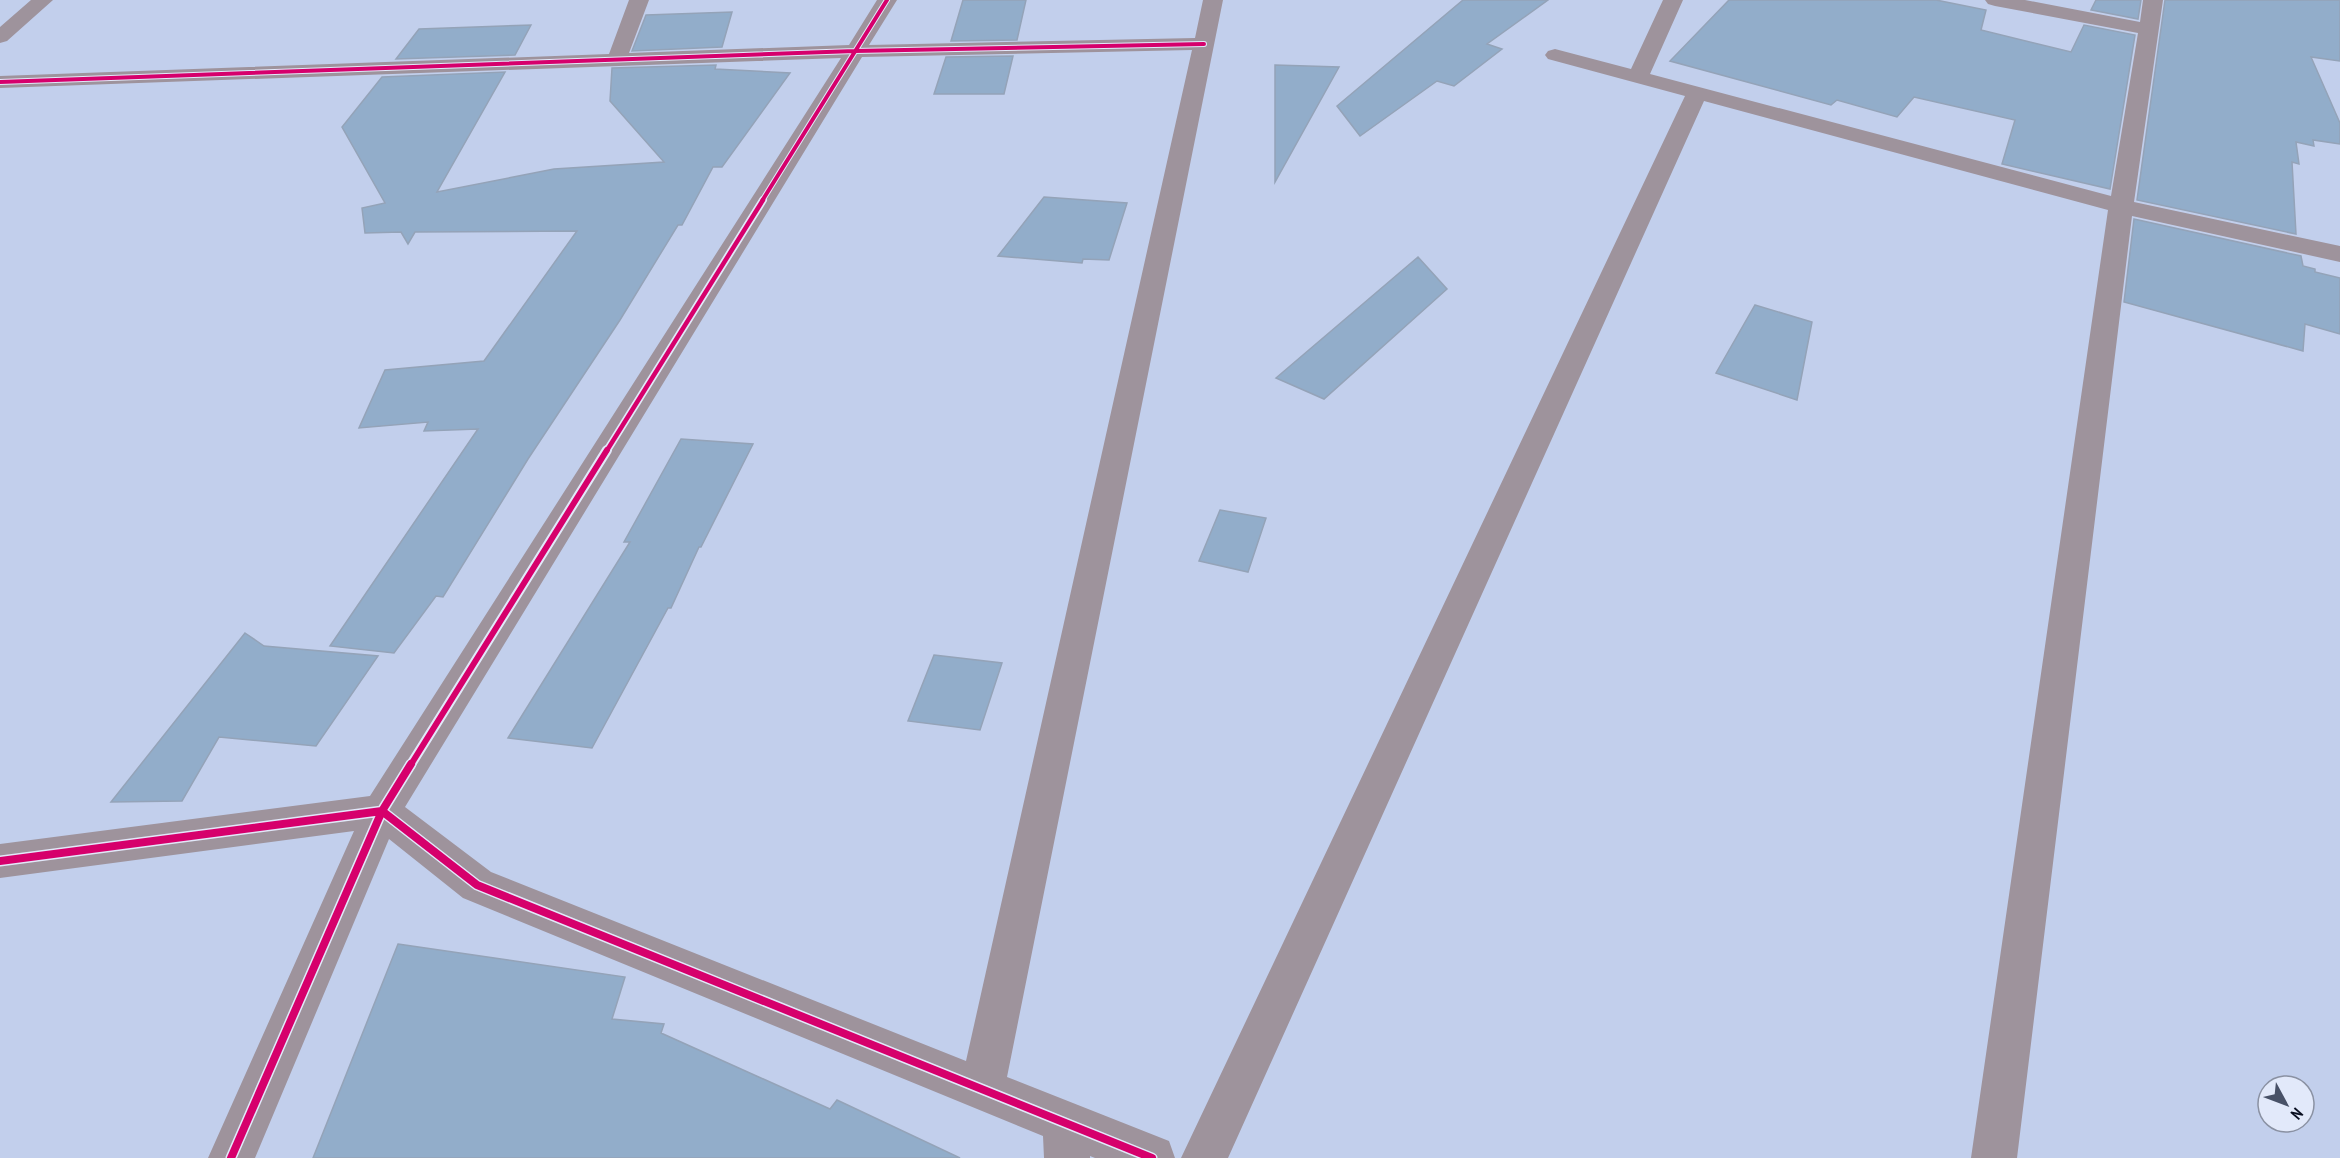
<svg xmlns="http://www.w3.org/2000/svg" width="2340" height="1158" font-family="'PT Sans Narrow',sans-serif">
	<rect width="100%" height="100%" fill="#c2cfec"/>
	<path fill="#92adca" stroke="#94a3b8" stroke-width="1.5" d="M 963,0 L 1026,0 L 1017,40 L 951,41 Z
		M 1463,0 L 1548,0 L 1487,44 L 1502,49 L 1454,86 L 1437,81 L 1360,136 L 1337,106 Z
		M 1729,0 L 1936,0 L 1986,10 L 1981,30 L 2071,52 L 2084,25 L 2135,35 L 2110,189 L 2002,164 L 2015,120 L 1914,97 L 1897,117 L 1837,100 L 1831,105 L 1670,61 Z
		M 2096,0 L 2141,0 L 2138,19 L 2091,10 Z
		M 2165,0 L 2340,0 L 2340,61 L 2311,57 L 2340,123 L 2340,144 L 2313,140 L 2314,146 L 2296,142 L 2299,164 L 2292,162 L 2296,234 L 2137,200 Z
		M 732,12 L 722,47 L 632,51 L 646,15 Z
		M 531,25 L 515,55 L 396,59 L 419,29 Z
		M 1013,56 L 1004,94 L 934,94 L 946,57 Z
		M 716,65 L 715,69 L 790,73 L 722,167 L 713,167 L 682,225 L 678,225 L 620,320 L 528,459 L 443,597 L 436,596 L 394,653 L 330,646 L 478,429 L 424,431 L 428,422 L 359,428 L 385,370 L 484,361 L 577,231 L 415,232 L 408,244 L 401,232 L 365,233 L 362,208 L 385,203 L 342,127 L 382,77 L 505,72 L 437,192 L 554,169 L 664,162 L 610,101 L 612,68 Z
		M 1275,65 L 1339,67 L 1275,182 Z
		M 1044,197 L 1127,203 L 1109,260 L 1083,259 L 1082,263 L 998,256 Z
		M 2134,219 L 2301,256 L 2303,266 L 2315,269 L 2315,272 L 2340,278 L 2340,334 L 2305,324 L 2303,351 L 2124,302 Z
		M 1418,257 L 1447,289 L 1324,399 L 1276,378 Z
		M 1755,305 L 1812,322 L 1797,400 L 1716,373 Z
		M 681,439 L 753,444 L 701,547 L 699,547 L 671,608 L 668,608 L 592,748 L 508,738 L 630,542 L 624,542 Z
		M 1220,510 L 1266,518 L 1248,572 L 1199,561 Z
		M 245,633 L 264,646 L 378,656 L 316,746 L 219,737 L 182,801 L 111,802 Z
		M 934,655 L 1002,663 L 980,730 L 908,721 Z
		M 398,944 L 625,977 L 612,1019 L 664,1024 L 661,1033 L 830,1109 L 837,1100 L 960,1158 L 313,1158 Z"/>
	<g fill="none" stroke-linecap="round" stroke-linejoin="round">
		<path fill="#9e939c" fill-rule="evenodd" d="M 31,0 L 53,0 L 7,41 L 0,43 L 0,27 Z
			M 629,0 L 649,0 L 629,53 L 849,45 L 877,0 L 897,0 L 869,45 L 1195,38 L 1203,0 L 1223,0 L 1007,1077 L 1169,1141 L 1175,1158 L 1095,1158 L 1090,1156 L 1090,1158 L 1044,1158 L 1043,1136 L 463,898 L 389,839 L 255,1158 L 208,1158 L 354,831 L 0,878 L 0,844 L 370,796 L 841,58 L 0,88 L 0,76 L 609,54 ZM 1192,50 L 966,1061 L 491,872 L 405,807 L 862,57 Z
			M 1663,0 L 1683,0 L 1650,74 L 2111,196 L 2138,33 L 1995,6 L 1988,4 L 1985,0 L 2025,0 L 2140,22 L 2143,0 L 2163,0 L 2134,202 L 2340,246 L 2340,262 L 2132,216 L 2017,1158 L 1971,1158 L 2108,210 L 1704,101 L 1228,1158 L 1181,1158 L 1685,96 L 1548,59 L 1545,55 L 1548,51 L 1555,49 L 1631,69 Z"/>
		<defs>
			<path id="cycleway-far3" d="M 0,82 L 855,51 L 1204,44
				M 762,201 L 887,0"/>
			<path id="cycleway-far2" d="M 606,452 L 763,200"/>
			<path id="cycleway-far1" d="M 410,766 L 607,450"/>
			<path id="cycleway" d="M 0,861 L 382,811 L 477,885 L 1152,1158
				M 231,1158 L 382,811 L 411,764"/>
		</defs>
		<use href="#cycleway-far3" stroke="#e2e9fa" stroke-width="6"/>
		<use href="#cycleway-far2" stroke="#e2e9fa" stroke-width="8"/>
		<use href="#cycleway-far1" stroke="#e2e9fa" stroke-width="10"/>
		<use href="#cycleway" stroke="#e2e9fa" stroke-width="11"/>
		<use href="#cycleway-far3" stroke="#d6006c" stroke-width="4"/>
		<use href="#cycleway-far2" stroke="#d6006c" stroke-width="4.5"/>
		<use href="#cycleway-far1" stroke="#d6006c" stroke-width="6"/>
		<use href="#cycleway" stroke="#d6006c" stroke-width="8"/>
	</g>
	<g transform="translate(2286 1104) rotate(131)"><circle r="28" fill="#e2e9fa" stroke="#8a91a2" stroke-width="1.5"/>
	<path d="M0-4.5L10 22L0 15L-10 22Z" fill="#485167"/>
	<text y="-9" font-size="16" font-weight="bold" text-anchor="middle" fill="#070d1f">N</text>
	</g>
</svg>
